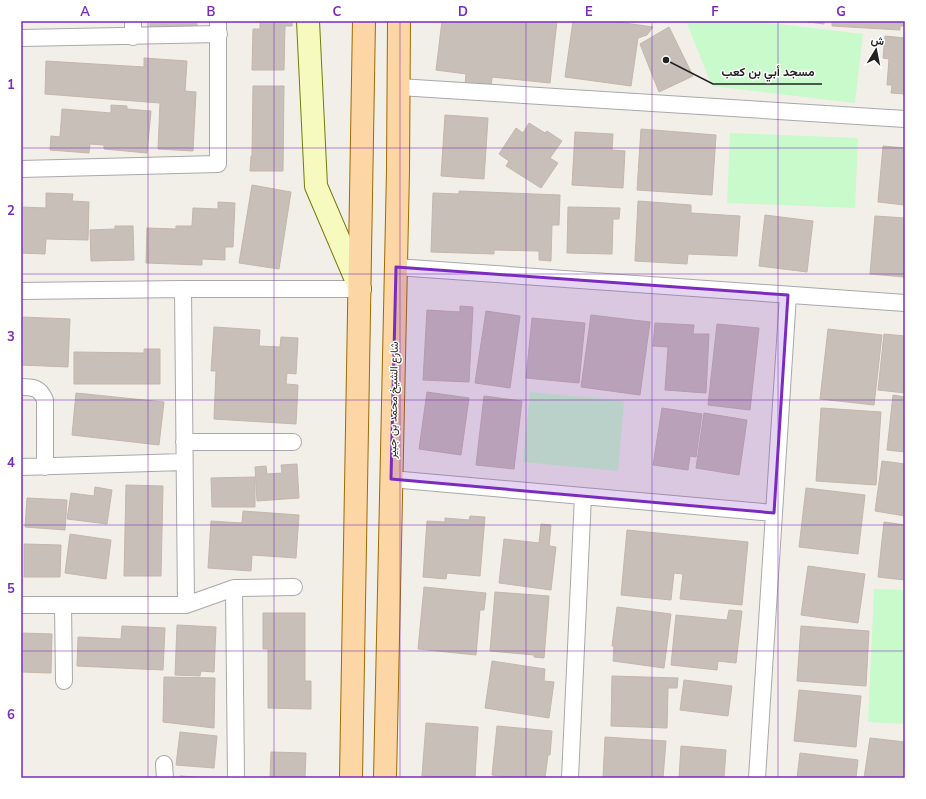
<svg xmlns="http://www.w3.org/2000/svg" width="926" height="799" font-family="'Nunito Sans',Vazirmatn,sans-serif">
	<rect width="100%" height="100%" fill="#f2efe9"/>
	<path fill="#c8facc" d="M 686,21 L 754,21 L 863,34 L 855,103 L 712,86 Z
		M 730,133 L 858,138 L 855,208 L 727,203 Z
		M 530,392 L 624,401 L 618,471 L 523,462 Z
		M 874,589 L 905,590 L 905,724 L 868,722 Z"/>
	<path fill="#c7bfb8" stroke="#c4b6ab" d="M 150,21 L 197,21 L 197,29 L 150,28 Z
		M 260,21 L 292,21 L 292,26 L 285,26 L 284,70 L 252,70 L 253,29 L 260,29 Z
		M 442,21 L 557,21 L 550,83 L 492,77 L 491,88 L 465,85 L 466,74 L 436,70 Z
		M 573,21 L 611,21 L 653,27 L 647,35 L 638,38 L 631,86 L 565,77 Z
		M 800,21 L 824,21 L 824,24 Z
		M 832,21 L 905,21 L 905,26 L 900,26 L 900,30 L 832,26 Z
		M 669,27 L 693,76 L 659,92 L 640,44 Z
		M 885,36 L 905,38 L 905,94 L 891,93 L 892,85 L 887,85 L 889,59 L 883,58 Z
		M 144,58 L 187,61 L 185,91 L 196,92 L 193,151 L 158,149 L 160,103 L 45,94 L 46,61 L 144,67 Z
		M 253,86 L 284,86 L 283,171 L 250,171 L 251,156 L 252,156 Z
		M 111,105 L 127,106 L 127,109 L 151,111 L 147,153 L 104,149 L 104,145 L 90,144 L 89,153 L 50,150 L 51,136 L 60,137 L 62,109 L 111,113 Z
		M 445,115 L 488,118 L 484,179 L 441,176 Z
		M 529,123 L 545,133 L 547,131 L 562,141 L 550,158 L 558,163 L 541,188 L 506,166 L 509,161 L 499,154 L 516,128 L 523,133 Z
		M 641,129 L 716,135 L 712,195 L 637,190 Z
		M 575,132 L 613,134 L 612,150 L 625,151 L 623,188 L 572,185 Z
		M 883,146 L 905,148 L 905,205 L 878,202 Z
		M 252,185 L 291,192 L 279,269 L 239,263 Z
		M 459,191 L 560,195 L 559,225 L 552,225 L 551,261 L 539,260 L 539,251 L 494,250 L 494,254 L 431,252 L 433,193 L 459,194 Z
		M 46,193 L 73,194 L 72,201 L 89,202 L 88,240 L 46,239 L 45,254 L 21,253 L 21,207 L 46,208 Z
		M 638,201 L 691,205 L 691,213 L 740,216 L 737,256 L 688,254 L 687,264 L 635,261 Z
		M 218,202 L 235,203 L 233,247 L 225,247 L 225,260 L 202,259 L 202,265 L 146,263 L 147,228 L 176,229 L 176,226 L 192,226 L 193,208 L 218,209 Z
		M 568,207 L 620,208 L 619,219 L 613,219 L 612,254 L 567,253 Z
		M 765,215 L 813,221 L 807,272 L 759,266 Z
		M 875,216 L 905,218 L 905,277 L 870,274 Z
		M 115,226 L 133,226 L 134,260 L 91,261 L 90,230 L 115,229 Z
		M 460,306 L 473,307 L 469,382 L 423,380 L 427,310 L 460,312 Z
		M 486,311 L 520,316 L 510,388 L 475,383 Z
		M 591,315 L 650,322 L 640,395 L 581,387 Z
		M 22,317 L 70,319 L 68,367 L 21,365 Z
		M 532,318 L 585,323 L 579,383 L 526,378 Z
		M 655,323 L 694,325 L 693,334 L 709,334 L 706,393 L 665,390 L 668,347 L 653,346 Z
		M 717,324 L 759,328 L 750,410 L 708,405 Z
		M 214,327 L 260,330 L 259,346 L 280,347 L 281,337 L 298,338 L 296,374 L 287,373 L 286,384 L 298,385 L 296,424 L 214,419 L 216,371 L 211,371 Z
		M 828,329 L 882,335 L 874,405 L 820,399 Z
		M 884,334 L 905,336 L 905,393 L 878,390 Z
		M 144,349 L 160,349 L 160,384 L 74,384 L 74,352 L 144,353 Z
		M 427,392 L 469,398 L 461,455 L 419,449 Z
		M 76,393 L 164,402 L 159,445 L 72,435 Z
		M 893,395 L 905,397 L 905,452 L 887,450 Z
		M 484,396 L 522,401 L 514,469 L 476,465 Z
		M 662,408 L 702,414 L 696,457 L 690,456 L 688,470 L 653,465 Z
		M 821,408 L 881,412 L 876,485 L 816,481 Z
		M 704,413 L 747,420 L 739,475 L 696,468 Z
		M 882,461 L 905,464 L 905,516 L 875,511 Z
		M 297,464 L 299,498 L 257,501 L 255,467 L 266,466 L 267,474 L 282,473 L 281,465 Z
		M 255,477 L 255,507 L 212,507 L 211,478 Z
		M 126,485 L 163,486 L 161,576 L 124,576 Z
		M 95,487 L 112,490 L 107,524 L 67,519 L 71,493 L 94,496 Z
		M 806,488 L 865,495 L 858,554 L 799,547 Z
		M 27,498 L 67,500 L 65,530 L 25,527 Z
		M 243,511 L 299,515 L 296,558 L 252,555 L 251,571 L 208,568 L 211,521 L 242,523 Z
		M 470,516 L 485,517 L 480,576 L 447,573 L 446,579 L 423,577 L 427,521 L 445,522 L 445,518 L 469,520 Z
		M 884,522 L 905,525 L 905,580 L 878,577 Z
		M 541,524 L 551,525 L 549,546 L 556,547 L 551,590 L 499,583 L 504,539 L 539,543 Z
		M 627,530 L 748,542 L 742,605 L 680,599 L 683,574 L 674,573 L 671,600 L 621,595 Z
		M 70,534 L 111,540 L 106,579 L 65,573 Z
		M 24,544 L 61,545 L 60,577 L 24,577 Z
		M 808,566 L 865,574 L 858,623 L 801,615 Z
		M 424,587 L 486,593 L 484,610 L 480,610 L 476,655 L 418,649 Z
		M 495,592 L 549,596 L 544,658 L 534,657 L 534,655 L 490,651 Z
		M 617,607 L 671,614 L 664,668 L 613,661 L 614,646 L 612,646 Z
		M 729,610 L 742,611 L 736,663 L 718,661 L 717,670 L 671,665 L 676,615 L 727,620 Z
		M 263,613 L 305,613 L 305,681 L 311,681 L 311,709 L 268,708 L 268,649 L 263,649 Z
		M 177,625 L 216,627 L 214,672 L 201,671 L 200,676 L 175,675 Z
		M 122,626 L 165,628 L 163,670 L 77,666 L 78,637 L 121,639 Z
		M 801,626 L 869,631 L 866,686 L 797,681 Z
		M 21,633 L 52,634 L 51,673 L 21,672 Z
		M 492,661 L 545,669 L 544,681 L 554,682 L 549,718 L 485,708 Z
		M 612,676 L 678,678 L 677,688 L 668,688 L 667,728 L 611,726 Z
		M 164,677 L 215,678 L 214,728 L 163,722 Z
		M 684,680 L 732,686 L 728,716 L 680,710 Z
		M 799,690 L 861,696 L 856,747 L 794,741 Z
		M 426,723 L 478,727 L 475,778 L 422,776 Z
		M 497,726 L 552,731 L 550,755 L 548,755 L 545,778 L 518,778 L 492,775 Z
		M 180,732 L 217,736 L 214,768 L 176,765 Z
		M 605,737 L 666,741 L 663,778 L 603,778 Z
		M 870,738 L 905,742 L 905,778 L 864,778 Z
		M 681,746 L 726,750 L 724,778 L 679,778 Z
		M 271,752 L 306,753 L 305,778 L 270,778 Z
		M 800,753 L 858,760 L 856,778 L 797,778 Z
		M 180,776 L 211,778 L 180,778 Z"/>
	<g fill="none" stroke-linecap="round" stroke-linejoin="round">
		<defs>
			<path id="street" d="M 133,21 L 133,37
				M 21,38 L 219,34
				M 399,87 L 905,119
				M 21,169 L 218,164 L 218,21
				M 396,267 L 905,303
				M 183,289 L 186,605
				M 21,291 L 183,289 L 360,289
				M 21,387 C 34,387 40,388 45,400 L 45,467
				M 184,442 L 293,442
				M 21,467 L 184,462
				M 391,479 L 774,513
				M 234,588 L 236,778
				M 21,605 L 186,605 L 234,588 L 294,587
				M 63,605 L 64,681
				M 164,764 L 165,778
				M 570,778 L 583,496
				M 757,778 L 788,295"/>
			<path id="secondary" d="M 308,21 L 316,186 L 360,289"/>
			<path id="primary" d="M 351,778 L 364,21
				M 385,778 L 398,171 L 399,21"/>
		</defs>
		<use href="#street" stroke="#a9a9a9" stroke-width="18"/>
		<use href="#secondary" stroke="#707d05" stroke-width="24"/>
		<use href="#primary" stroke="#a06b00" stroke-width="24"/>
		<use href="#street" stroke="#fff" stroke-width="16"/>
		<use href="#secondary" stroke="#f7fabf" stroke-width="22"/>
		<use href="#primary" stroke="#fcd6a4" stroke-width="22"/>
	</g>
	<path fill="#7b2cbf" fill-opacity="0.2" stroke="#7b2cbf" stroke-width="3" stroke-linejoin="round" d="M 396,267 L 788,295 L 774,513 L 391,479 Z"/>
	<path fill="none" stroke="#7b2cbf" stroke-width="1" stroke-opacity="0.55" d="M 148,21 L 148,778M 274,21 L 274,778M 400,21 L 400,778M 526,21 L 526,778M 652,21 L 652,778M 778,21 L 778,778M 21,148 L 905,148M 21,274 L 905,274M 21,400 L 905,400M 21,525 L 905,525M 21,651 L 905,651"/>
	<g text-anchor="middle" stroke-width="3" stroke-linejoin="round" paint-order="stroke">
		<g font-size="11" fill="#222" stroke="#fff">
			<text transform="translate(393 400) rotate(-89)" y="4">شارع الشيخ محمد بن جبير</text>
		</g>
	</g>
	<path fill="none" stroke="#222" stroke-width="1.5" d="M666 60L713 84H822"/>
	<circle fill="#222" stroke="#fff" stroke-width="1.5" cx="666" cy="60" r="4"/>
	<g font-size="12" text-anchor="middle" font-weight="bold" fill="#222" stroke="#fff" stroke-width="3" stroke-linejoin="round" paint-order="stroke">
		<text x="768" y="76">مسجد أبي بن كعب</text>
	</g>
	<rect width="926" height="799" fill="none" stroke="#ffffff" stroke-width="44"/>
	<g transform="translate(876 50) rotate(10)" stroke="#ffffff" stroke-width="3" paint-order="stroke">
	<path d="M0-3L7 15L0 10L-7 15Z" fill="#222222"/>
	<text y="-6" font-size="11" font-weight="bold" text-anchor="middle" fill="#222222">ش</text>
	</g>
	<rect x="22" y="22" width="882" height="755" fill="none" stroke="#7b2cbf" stroke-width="1.5"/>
	<g font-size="13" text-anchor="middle" font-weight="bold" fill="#7b2cbf">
		<text x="85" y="16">A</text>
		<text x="211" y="16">B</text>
		<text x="337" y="16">C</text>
		<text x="463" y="16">D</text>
		<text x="589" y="16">E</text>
		<text x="715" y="16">F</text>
		<text x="841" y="16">G</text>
		<text x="11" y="89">1</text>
		<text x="11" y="215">2</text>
		<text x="11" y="341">3</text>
		<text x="11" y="467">4</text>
		<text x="11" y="593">5</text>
		<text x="11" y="719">6</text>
	</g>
</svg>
